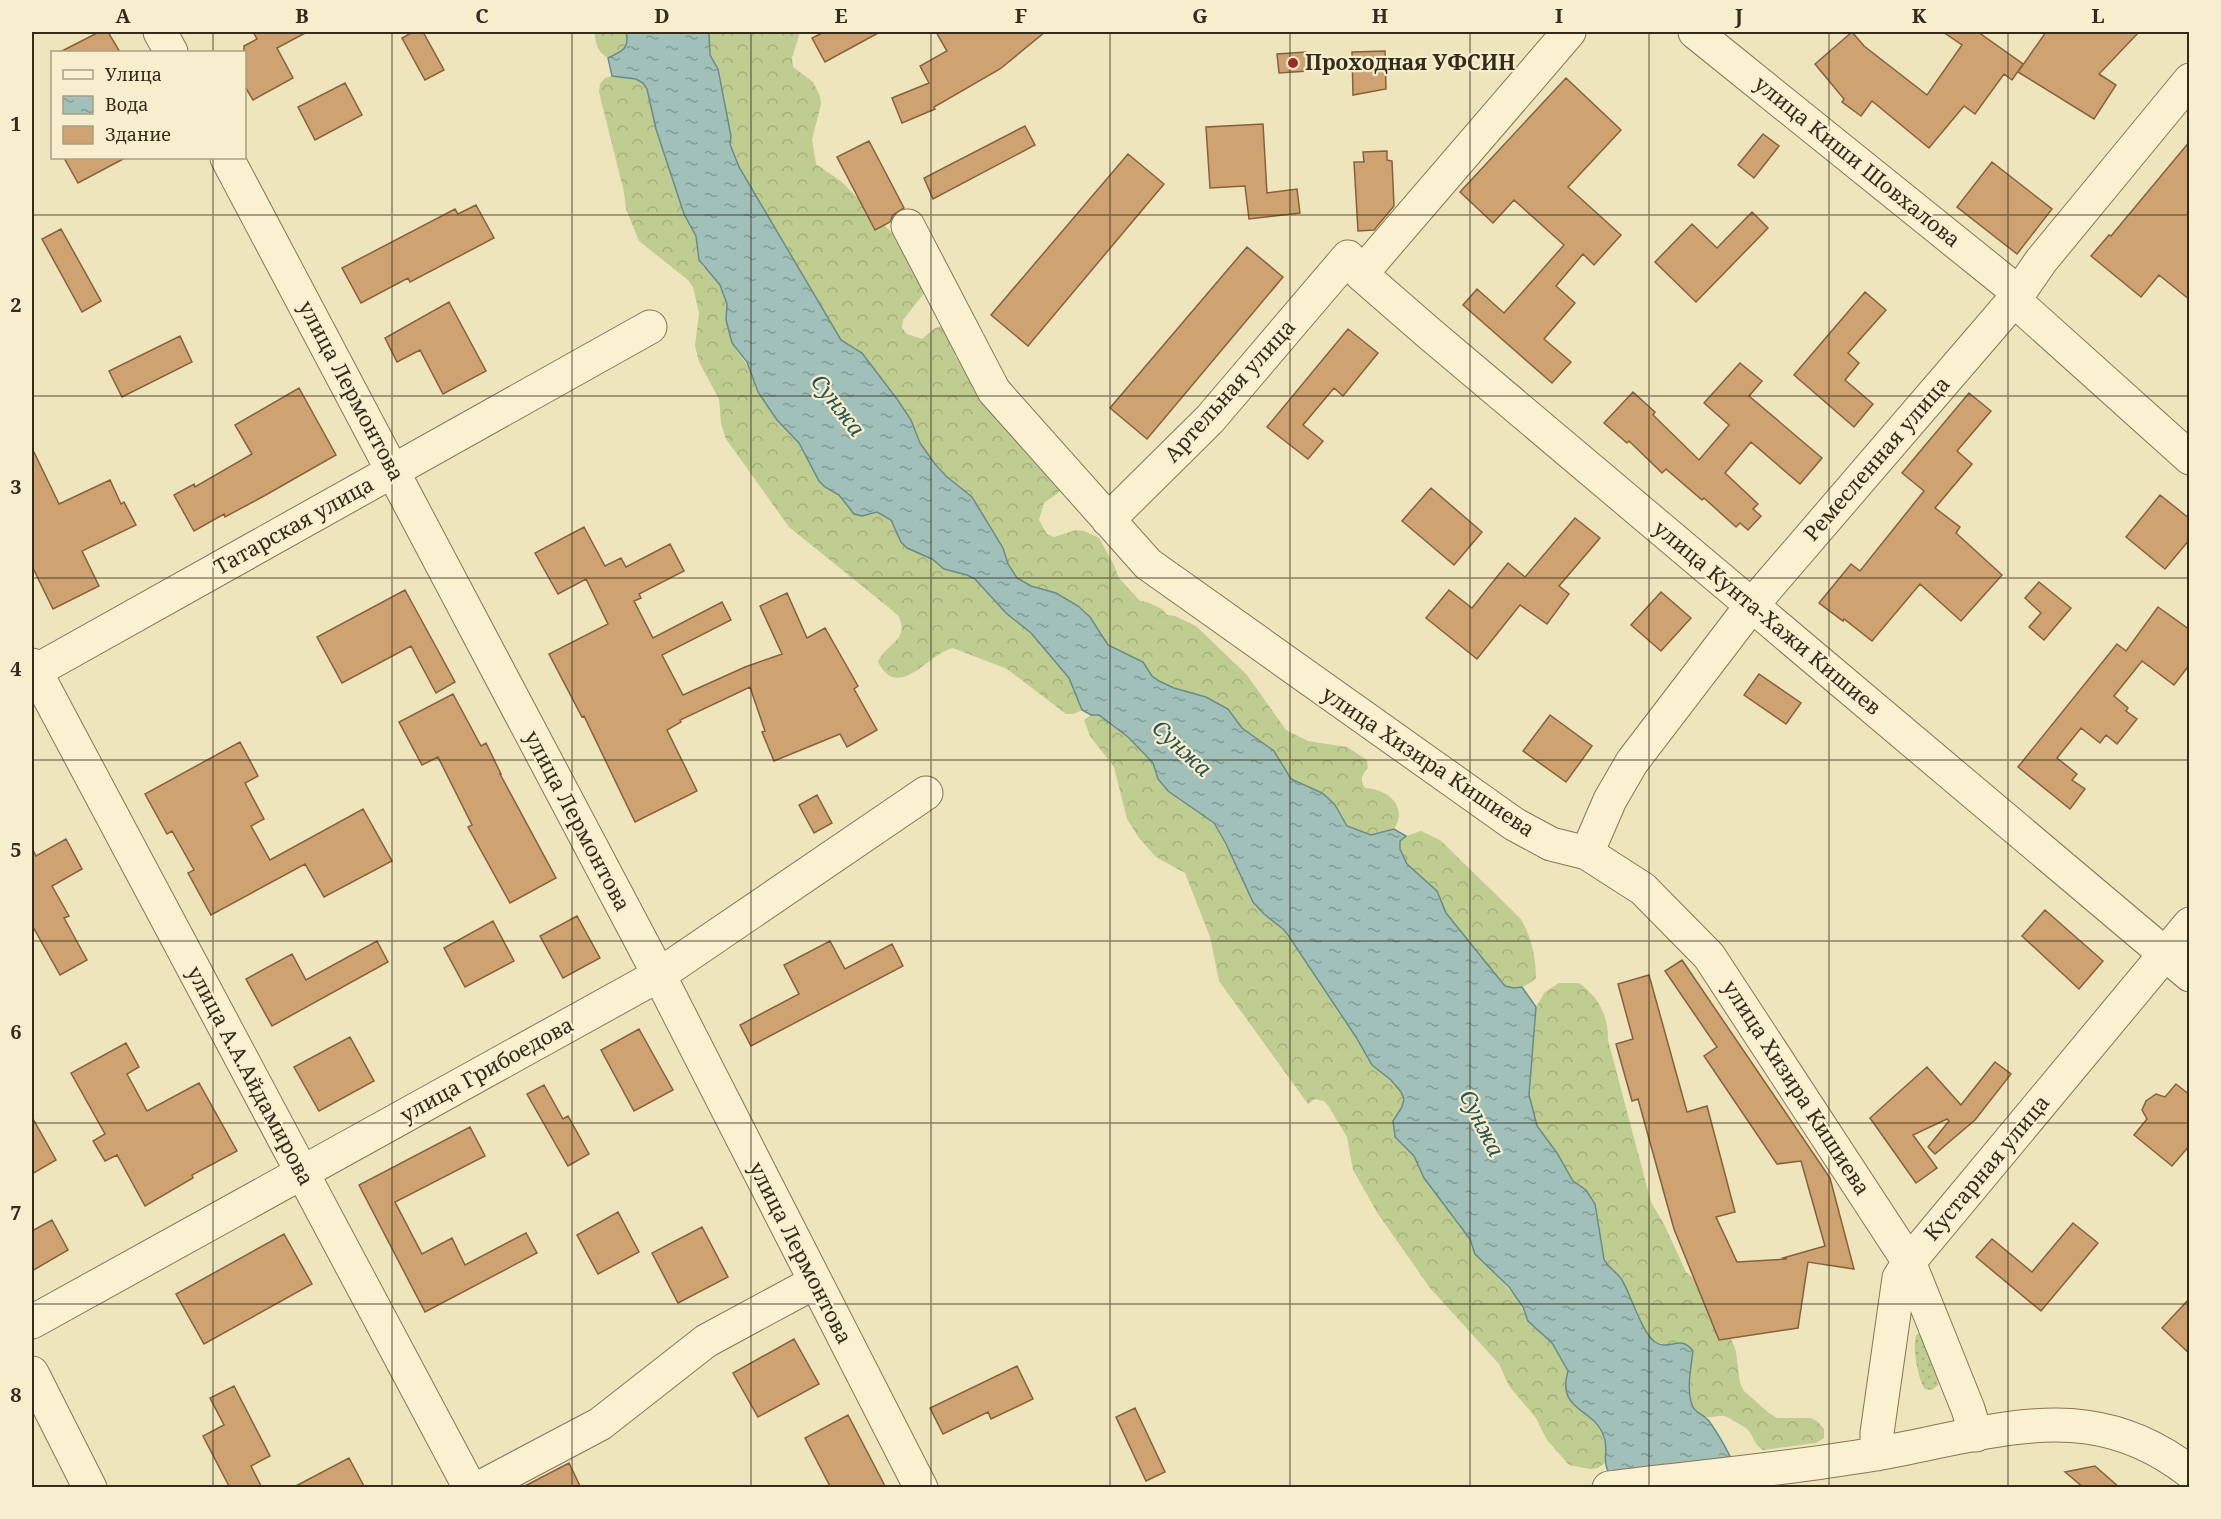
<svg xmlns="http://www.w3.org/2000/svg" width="2221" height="1519" font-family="'Noto Serif',serif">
	<defs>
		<pattern id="grass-dots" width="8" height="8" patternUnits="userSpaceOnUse" patternTransform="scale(1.5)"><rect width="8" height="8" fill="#bfcd91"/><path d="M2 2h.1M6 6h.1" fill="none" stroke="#a5b07c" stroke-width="1.8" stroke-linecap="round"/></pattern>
		<pattern id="forest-crowns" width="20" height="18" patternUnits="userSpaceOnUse" patternTransform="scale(1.5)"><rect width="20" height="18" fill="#bfcd91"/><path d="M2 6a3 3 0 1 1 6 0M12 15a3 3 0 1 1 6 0" fill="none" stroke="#a5b07c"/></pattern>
		<pattern id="water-ripples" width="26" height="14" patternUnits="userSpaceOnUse" patternTransform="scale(1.5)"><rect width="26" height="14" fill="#a1c0ba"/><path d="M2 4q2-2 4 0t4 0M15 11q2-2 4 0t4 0" fill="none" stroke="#849c96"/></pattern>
	</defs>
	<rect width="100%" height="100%" fill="#efe5bd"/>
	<path fill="url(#grass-dots)" d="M 1917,1334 L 1922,1334 L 1925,1339 L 1937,1378 L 1938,1385 L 1932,1390 L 1925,1389 C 1918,1381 1911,1342 1917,1334 Z"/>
	<path fill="url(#forest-crowns)" d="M 594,32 L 626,32 C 630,49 622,51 608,58 C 596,51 597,44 594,32 Z
		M 709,32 L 800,32 L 792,58 L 793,67 L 813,82 L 820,96 L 821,104 L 812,140 L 816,164 L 842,182 L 892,233 L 904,253 L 930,266 L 928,288 L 903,320 L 902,328 L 907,334 L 922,339 L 935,328 L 943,325 L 955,347 L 955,356 L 970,374 L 974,389 L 982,391 L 1062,485 L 1058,493 L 1044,503 L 1039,520 L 1047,534 L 1054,537 L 1076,530 L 1084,531 L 1099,538 L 1113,563 L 1119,578 L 1140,601 L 1147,602 L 1162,609 L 1167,615 L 1175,616 L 1196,626 L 1247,675 L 1286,730 L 1308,741 L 1347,747 L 1367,760 L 1368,768 C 1361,775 1360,780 1365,788 C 1387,789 1409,806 1394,829 L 1371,835 L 1347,826 L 1335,805 L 1329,799 L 1322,793 L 1291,779 L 1274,751 L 1242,728 L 1228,709 L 1206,697 L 1174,688 L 1159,681 L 1152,676 L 1143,662 L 1108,645 L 1090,617 L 1056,593 L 1031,586 L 1017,578 L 1008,564 L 1003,548 L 972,497 L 946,476 L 935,464 L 920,443 L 911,420 L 897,399 L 856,348 L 841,340 L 739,167 L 730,144 L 731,136 L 710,55 Z
		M 612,76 L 636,79 L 643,83 L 647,89 L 656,129 L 684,214 L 696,236 L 698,244 L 697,252 L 703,267 L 716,278 L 720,285 L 727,304 L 726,320 L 737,351 L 750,369 L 758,393 L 777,420 L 799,443 L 825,487 L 839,495 L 854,514 L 870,515 L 877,512 L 891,520 L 897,535 L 944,569 L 967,575 L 975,579 L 1042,645 L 1069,678 L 1082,710 L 1074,714 L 1066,714 L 1007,669 L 953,648 C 928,654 898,702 878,662 C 886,642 911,641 898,615 L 789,527 L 726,439 L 721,424 L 719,399 L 699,362 L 695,346 L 699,313 L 693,287 L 688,280 L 639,241 L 626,209 L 624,192 L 599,92 L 600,84 L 605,78 Z
		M 1091,715 L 1099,715 L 1128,737 L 1153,763 L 1158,779 L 1213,823 L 1264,914 L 1283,929 L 1288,935 L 1356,1037 L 1372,1065 L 1391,1080 L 1401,1092 L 1404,1099 L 1402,1107 L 1393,1121 L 1395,1137 L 1414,1156 L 1424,1178 L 1470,1239 L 1472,1247 L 1518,1300 L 1528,1321 L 1552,1343 L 1568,1371 C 1554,1419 1614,1408 1605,1463 L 1598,1468 L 1590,1469 L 1569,1465 L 1547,1440 L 1536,1418 L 1509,1386 L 1499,1364 L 1430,1288 L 1378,1214 L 1353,1170 L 1347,1137 L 1329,1107 L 1324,1101 L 1315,1099 L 1308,1104 L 1219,981 L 1210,937 L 1185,873 L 1156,857 L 1139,838 L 1127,819 L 1114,767 L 1090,736 L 1084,720 Z
		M 1421,831 L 1440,840 L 1520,918 C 1531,934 1536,959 1536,978 C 1527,987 1518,989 1505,986 L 1446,913 L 1437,891 L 1407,864 L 1400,849 L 1400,841 L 1406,836 Z
		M 1559,983 L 1579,983 C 1598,996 1609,1017 1608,1040 L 1651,1202 L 1664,1224 L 1686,1272 L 1698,1283 L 1730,1336 L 1736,1351 L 1740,1383 L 1744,1391 L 1769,1413 L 1777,1418 L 1811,1418 L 1818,1422 L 1824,1429 L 1824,1438 L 1816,1443 L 1763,1450 C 1754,1444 1754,1438 1749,1431 C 1746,1427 1735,1422 1729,1418 C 1720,1412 1712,1420 1702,1416 C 1687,1410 1691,1392 1690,1379 C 1689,1366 1684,1354 1681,1342 C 1666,1346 1658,1346 1647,1334 C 1637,1313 1627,1279 1607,1266 L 1586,1190 L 1573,1181 L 1557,1153 L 1537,1126 L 1529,1095 L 1536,1007 L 1545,992 Z"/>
	<path fill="url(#water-ripples)" stroke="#688d88" stroke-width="1.5" d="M 626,32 L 709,32 L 710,55 L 718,69 L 731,136 L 730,144 L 739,167 L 841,340 L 862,353 L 897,399 L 911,420 L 920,443 L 935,464 L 946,476 L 972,497 L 1003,548 L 1008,564 L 1017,578 L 1031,586 L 1056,593 L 1078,606 L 1090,617 L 1108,645 L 1143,662 L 1152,676 L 1159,681 L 1174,688 L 1206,697 L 1228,709 L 1242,728 L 1274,751 L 1291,779 L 1322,793 L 1329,799 L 1335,805 L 1347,826 L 1371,835 L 1394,829 L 1406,836 L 1400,841 L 1400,849 L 1407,864 L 1437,891 L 1446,913 L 1505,986 L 1514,988 L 1522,987 L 1536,1007 L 1529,1095 L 1533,1110 L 1537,1126 L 1557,1153 L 1573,1181 L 1586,1190 L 1595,1204 L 1604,1259 C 1608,1268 1616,1271 1622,1280 C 1631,1295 1642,1333 1655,1342 C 1670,1352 1680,1333 1693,1351 C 1691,1367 1687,1386 1691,1402 C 1694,1414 1703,1413 1709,1421 C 1725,1444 1733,1461 1743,1487 L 1615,1487 C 1612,1480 1608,1473 1606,1465 C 1604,1456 1608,1447 1604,1437 C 1594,1407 1556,1412 1568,1371 L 1552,1343 L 1528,1321 L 1523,1307 L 1509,1287 L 1475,1254 L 1470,1239 L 1424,1178 L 1414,1156 L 1395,1137 L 1393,1121 L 1402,1107 L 1404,1099 L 1401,1092 L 1391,1080 L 1372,1065 L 1356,1037 L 1288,935 L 1283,929 L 1264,914 L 1253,902 L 1226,844 L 1214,823 L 1168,791 L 1158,779 L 1153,763 L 1128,737 L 1099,715 L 1091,715 L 1082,710 L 1069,678 L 1031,633 L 1006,613 L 975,579 L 967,575 L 944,569 L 932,559 L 907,548 L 901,542 L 891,520 L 877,512 L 862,516 L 854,514 L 839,495 L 825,487 L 819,481 L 799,443 L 777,420 L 758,392 L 747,362 L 732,343 L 726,320 L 727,304 L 720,285 L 699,260 L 696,236 L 684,214 L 656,129 L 647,89 L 643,83 L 636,79 L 612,76 L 608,58 C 622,51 630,49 626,32 Z"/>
	<path fill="#cea271" stroke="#87613b" stroke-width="1.5" d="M 99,32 L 108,32 L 120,52 L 60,52 Z
		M 253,32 L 307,32 L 277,48 L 293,78 L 253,100 L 244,85 L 244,46 L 257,39 Z
		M 413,32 L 423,32 L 444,70 L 425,80 L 402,38 Z
		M 824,32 L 880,32 L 825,62 L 812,38 Z
		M 936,32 L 1045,32 L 1000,69 L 934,107 L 935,109 L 902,123 L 892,98 L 929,83 L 920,66 L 947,51 Z
		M 1852,32 L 1864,46 L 1927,95 L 1962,45 L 1943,32 L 1978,32 L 2023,64 L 2012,80 L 2004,74 L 1975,114 L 1964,106 L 1929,148 L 1872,101 L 1861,116 L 1842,102 L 1844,99 L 1815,64 Z
		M 2046,32 L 2139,32 L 2099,74 L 2116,85 L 2094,119 L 2018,72 Z
		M 1385,51 L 1386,89 L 1353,95 L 1352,52 Z
		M 1306,52 L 1308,71 L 1279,73 L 1277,54 Z
		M 1566,78 L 1621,130 L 1568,187 L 1621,235 L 1594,265 L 1583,254 L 1556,286 L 1575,303 L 1544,339 L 1571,362 L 1552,383 L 1463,305 L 1477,289 L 1504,313 L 1564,245 L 1514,200 L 1493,223 L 1460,192 Z
		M 345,83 L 362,115 L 315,140 L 298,107 Z
		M 1263,124 L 1267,193 L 1297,189 L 1300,213 L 1249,219 L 1245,186 L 1210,188 L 1206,127 Z
		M 1025,126 L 1035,145 L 933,199 L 924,178 Z
		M 1763,134 L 1779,146 L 1754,178 L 1738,165 Z
		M 869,141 L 904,208 L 893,215 L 890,222 L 875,230 L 837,157 Z
		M 2190,141 L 2190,300 L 2159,275 L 2141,297 L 2091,256 L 2109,235 L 2111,236 Z
		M 1387,151 L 1387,160 L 1392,161 L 1394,206 L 1374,230 L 1358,231 L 1354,162 L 1364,162 L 1363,152 Z
		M 1128,154 L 1164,184 L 1028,346 L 991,315 Z
		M 64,158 L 125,158 L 78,183 Z
		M 1992,162 L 2052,209 L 2017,254 L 1957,207 Z
		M 476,205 L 494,238 L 410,282 L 408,278 L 361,303 L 342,268 L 455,209 L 458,214 Z
		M 1752,212 L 1768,228 L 1696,302 L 1655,262 L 1692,224 L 1717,248 Z
		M 61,229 L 101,301 L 82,312 L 42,239 Z
		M 1247,247 L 1283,277 L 1147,439 L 1110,408 Z
		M 1865,292 L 1886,310 L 1848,353 L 1859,363 L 1845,380 L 1873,404 L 1854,427 L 1794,375 Z
		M 449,302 L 486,371 L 443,394 L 420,350 L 397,362 L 385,338 Z
		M 1348,329 L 1378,353 L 1343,396 L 1334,388 L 1303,425 L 1323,441 L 1308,459 L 1267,427 Z
		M 180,336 L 192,362 L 122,397 L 109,371 Z
		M 1740,363 L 1762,381 L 1749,396 L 1822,458 L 1800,484 L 1751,442 L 1725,473 L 1758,504 L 1753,509 L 1761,516 L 1748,530 L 1740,523 L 1736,527 L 1704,498 L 1702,500 L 1666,469 L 1662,473 L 1629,441 L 1627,443 L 1604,423 L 1633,392 L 1655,412 L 1653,415 L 1699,460 L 1729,425 L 1704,403 Z
		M 299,388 L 336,455 L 264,496 L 225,517 L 224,514 L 194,531 L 174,495 L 194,484 L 195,487 L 252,454 L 235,425 Z
		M 1969,393 L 1991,411 L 1957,451 L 1972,464 L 1935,508 L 1960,527 L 1956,533 L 2002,575 L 1961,621 L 1920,584 L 1872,641 L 1844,619 L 1843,621 L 1819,603 L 1851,564 L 1860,571 L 1924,491 L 1902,473 Z
		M 32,448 L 59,504 L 110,480 L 121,504 L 124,502 L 136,525 L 82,551 L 99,586 L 53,609 L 32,566 Z
		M 1431,488 L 1482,532 L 1454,565 L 1402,521 Z
		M 2160,495 L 2190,519 L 2190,539 L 2165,569 L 2126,537 Z
		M 1575,518 L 1600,538 L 1559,586 L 1569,594 L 1547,624 L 1520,605 L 1477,659 L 1426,618 L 1449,590 L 1472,608 L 1508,563 L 1525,577 Z
		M 584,527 L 605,566 L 621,558 L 626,567 L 670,544 L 684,571 L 639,594 L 641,598 L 634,601 L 653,638 L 722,602 L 731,620 L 662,655 L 683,695 L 745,667 L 782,654 L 760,606 L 787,593 L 807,638 L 825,628 L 858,686 L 854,689 L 877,730 L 847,747 L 840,734 L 774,761 L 762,732 L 765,731 L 750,687 L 680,720 L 681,722 L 667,730 L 697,791 L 635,822 L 584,716 L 582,717 L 549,654 L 608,624 L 586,579 L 558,594 L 535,553 Z
		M 2039,582 L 2071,608 L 2044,640 L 2029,627 L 2041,613 L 2025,598 Z
		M 405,590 L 455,682 L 436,693 L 411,646 L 342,683 L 317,637 Z
		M 1661,592 L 1691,618 L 1661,651 L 1631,625 Z
		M 2158,607 L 2190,630 L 2190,664 L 2174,685 L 2142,661 L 2114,696 L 2128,708 L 2126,711 L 2137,719 L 2117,744 L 2106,735 L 2100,743 L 2081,728 L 2057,758 L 2077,774 L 2072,780 L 2085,789 L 2070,809 L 2018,767 L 2117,644 L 2126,651 Z
		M 1759,674 L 1801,703 L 1786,724 L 1744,695 Z
		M 453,694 L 481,746 L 486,743 L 501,774 L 500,774 L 556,878 L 510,903 L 468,827 L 472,825 L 438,757 L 422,765 L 399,722 Z
		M 1550,715 L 1592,746 L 1566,782 L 1523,751 Z
		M 240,742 L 258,776 L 245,783 L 264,819 L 251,826 L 270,860 L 363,809 L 392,861 L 324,897 L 305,864 L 211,915 L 188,873 L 194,870 L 172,831 L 167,834 L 145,794 Z
		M 817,795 L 832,823 L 814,833 L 799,805 Z
		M 66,839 L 82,869 L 52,886 L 69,916 L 64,918 L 87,960 L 60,975 L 32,925 L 32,848 L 36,856 Z
		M 2045,910 L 2103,961 L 2079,989 L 2022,936 Z
		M 577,916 L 600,958 L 563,978 L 540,936 Z
		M 493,921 L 514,961 L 465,987 L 444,948 Z
		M 377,941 L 388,962 L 272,1026 L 246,979 L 292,954 L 306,980 Z
		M 830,941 L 845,969 L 892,944 L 903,966 L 751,1046 L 740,1025 L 799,994 L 784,965 Z
		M 1682,960 L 1830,1178 L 1854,1269 L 1808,1262 L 1798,1328 L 1719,1340 L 1674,1229 L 1638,1099 L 1632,1101 L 1616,1044 L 1633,1039 L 1618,984 L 1649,975 L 1687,1112 L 1707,1106 L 1735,1212 L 1716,1217 L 1737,1262 L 1787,1259 L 1783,1258 L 1825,1246 L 1801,1161 L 1777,1164 L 1704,1056 L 1717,1047 L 1665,971 Z
		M 639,1029 L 673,1090 L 634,1111 L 601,1050 Z
		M 350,1037 L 374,1081 L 319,1111 L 294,1067 Z
		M 126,1043 L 139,1067 L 127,1074 L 147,1111 L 199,1083 L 237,1151 L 192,1175 L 193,1178 L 145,1206 L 117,1155 L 105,1161 L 93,1141 L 105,1134 L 71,1073 Z
		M 1995,1062 L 2011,1074 L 1975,1120 L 1935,1154 L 1928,1147 L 1949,1121 L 1947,1119 L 1913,1135 L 1937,1168 L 1916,1183 L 1870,1118 L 1927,1067 L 1961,1105 Z
		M 2176,1084 L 2190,1095 L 2190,1145 L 2172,1166 L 2134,1135 L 2147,1119 L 2142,1110 L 2146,1101 L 2156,1094 L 2165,1097 Z
		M 544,1085 L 563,1119 L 568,1116 L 589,1154 L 568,1166 L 527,1094 Z
		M 32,1117 L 56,1160 L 32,1174 Z
		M 470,1127 L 485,1156 L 395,1202 L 422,1254 L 452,1238 L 465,1265 L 526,1233 L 537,1253 L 425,1312 L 359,1185 Z
		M 618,1212 L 639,1252 L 598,1274 L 577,1235 Z
		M 52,1220 L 68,1250 L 32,1271 L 32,1231 Z
		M 2073,1223 L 2098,1243 L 2041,1311 L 1976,1257 L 1992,1239 L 2032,1272 Z
		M 702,1227 L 728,1277 L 678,1303 L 652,1253 Z
		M 284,1234 L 312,1284 L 204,1344 L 176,1294 Z
		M 2190,1298 L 2190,1354 L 2162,1328 Z
		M 794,1339 L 819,1384 L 758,1417 L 733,1373 Z
		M 1017,1366 L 1033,1399 L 991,1419 L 988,1412 L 943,1434 L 930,1408 Z
		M 234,1386 L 270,1456 L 251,1466 L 262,1488 L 230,1488 L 203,1436 L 224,1425 L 210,1398 Z
		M 1135,1408 L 1165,1472 L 1146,1481 L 1116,1417 Z
		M 848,1415 L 886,1488 L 831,1488 L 805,1438 Z
		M 349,1458 L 365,1488 L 292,1488 Z
		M 569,1463 L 581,1488 L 521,1488 Z
		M 2095,1466 L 2120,1488 L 2084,1488 L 2065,1472 Z"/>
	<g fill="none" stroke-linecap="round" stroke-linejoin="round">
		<defs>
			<path id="minor" d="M 160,32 L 171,52
				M 1695,32 L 2019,293
				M 227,158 L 659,975 L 921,1488
				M 908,226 L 994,391 L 1148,564 L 1514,824 L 1551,844 L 1587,853 L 1643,889 L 1709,956 L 1909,1262 L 1968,1409 L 1976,1435
				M 1361,274 L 1569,32
				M 2014,300 L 2190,458
				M 1108,520 L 1210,419 L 1348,257 L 1361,274 L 1430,334 L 2190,975
				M 32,665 L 470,1488
				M 32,673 L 650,327
				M 1587,853 L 1610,800 L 1632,762 L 1752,605 L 2014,300 L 2041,261 L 2190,80
				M 32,1322 L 659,975 L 926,793
				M 32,1373 L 90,1488
				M 1877,1454 L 1877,1433 L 1899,1278 L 1909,1262 L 2190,924
				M 479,1488 L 600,1424 L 706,1341 L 815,1282
				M 1609,1488 C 1698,1477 1787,1469 1875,1454 C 1942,1443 2018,1418 2086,1427 C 2124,1432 2159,1448 2190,1472"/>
		</defs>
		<use href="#minor" stroke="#877556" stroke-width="35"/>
		<use href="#minor" stroke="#faf1d0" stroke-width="33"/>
	</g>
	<path fill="none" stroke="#352b1b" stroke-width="1.5" stroke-opacity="0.55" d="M 213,32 L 213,52M 392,32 L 392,1488M 572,32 L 572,1488M 751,32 L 751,1488M 931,32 L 931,1488M 1110,32 L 1110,1488M 1290,32 L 1290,1488M 1470,32 L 1470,1488M 1649,32 L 1649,1488M 1829,32 L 1829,1488M 2008,32 L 2008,1488M 213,158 L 213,1488M 32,215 L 2190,215M 32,396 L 2190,396M 32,578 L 2190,578M 32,760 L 2190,760M 32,941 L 2190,941M 32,1123 L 2190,1123M 32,1304 L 2190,1304"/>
	<circle fill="#972f24" stroke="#f6eecc" stroke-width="2" cx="1293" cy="63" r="6"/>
	<g text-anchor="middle" stroke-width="4.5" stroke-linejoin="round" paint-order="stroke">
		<g font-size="21" font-weight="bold" fill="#352b1b" stroke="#f6eecc" text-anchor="start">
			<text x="1305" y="70">Проходная УФСИН</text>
		</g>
		<g font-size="21" fill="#352b1b" stroke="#f6eecc">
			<text transform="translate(1857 162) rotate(39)" y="7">улица Киши Шовхалова</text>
			<text transform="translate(351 391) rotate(62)" y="7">улица Лермонтова</text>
			<text transform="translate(1230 391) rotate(-48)" y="7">Артельная улица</text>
			<text transform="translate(1877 459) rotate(-49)" y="7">Ремесленная улица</text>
			<text transform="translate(294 526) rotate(-29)" y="7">Татарская улица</text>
			<text transform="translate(1767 618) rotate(40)" y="7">улица Кунта-Хажи Кишиев</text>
			<text transform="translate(1428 762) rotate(34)" y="7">улица Хизира Кишиева</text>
			<text transform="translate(577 821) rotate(62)" y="7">улица Лермонтова</text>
			<text transform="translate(487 1070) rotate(-29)" y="7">улица Грибоедова</text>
			<text transform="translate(250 1076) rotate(62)" y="7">улица А.А.Айдамирова</text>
			<text transform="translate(1796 1088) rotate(57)" y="7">улица Хизира Кишиева</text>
			<text transform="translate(1987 1168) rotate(-50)" y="7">Кустарная улица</text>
			<text transform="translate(800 1253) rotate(63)" y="7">улица Лермонтова</text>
		</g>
		<g font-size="22" font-style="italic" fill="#295456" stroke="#f6eecc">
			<text transform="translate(838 405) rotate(52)" y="8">Сунжа</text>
			<text transform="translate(1182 748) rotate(43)" y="8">Сунжа</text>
			<text transform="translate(1482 1123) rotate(63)" y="8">Сунжа</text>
		</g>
	</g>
	<rect width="2221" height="1519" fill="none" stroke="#f6eecc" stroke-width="66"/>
	<rect x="51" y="51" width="195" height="108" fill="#f6eecc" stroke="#a9a085" stroke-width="1.5"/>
	<rect x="63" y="70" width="30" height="9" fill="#faf1d0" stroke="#a9a085" stroke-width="1.5"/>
	<text x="105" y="81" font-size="18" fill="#352b1b">Улица</text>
	<rect x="63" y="96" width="30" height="18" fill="url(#water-ripples)" stroke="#a9a085" stroke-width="1.5"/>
	<text x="105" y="111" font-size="18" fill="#352b1b">Вода</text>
	<rect x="63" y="126" width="30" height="18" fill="#cea271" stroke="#a9a085" stroke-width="1.5"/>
	<text x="105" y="141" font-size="18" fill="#352b1b">Здание</text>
	<rect x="33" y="33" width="2155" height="1453" fill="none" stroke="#352b1b" stroke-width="2"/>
	<g font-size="20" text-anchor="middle" font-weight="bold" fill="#352b1b">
		<text x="123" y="23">A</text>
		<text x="302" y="23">B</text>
		<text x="482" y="23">C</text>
		<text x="662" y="23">D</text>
		<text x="841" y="23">E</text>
		<text x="1021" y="23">F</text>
		<text x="1200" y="23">G</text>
		<text x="1380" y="23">H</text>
		<text x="1559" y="23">I</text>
		<text x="1739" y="23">J</text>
		<text x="1919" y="23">K</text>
		<text x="2098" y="23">L</text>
		<text x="16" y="131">1</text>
		<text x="16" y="312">2</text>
		<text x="16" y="494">3</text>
		<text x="16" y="676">4</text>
		<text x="16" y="857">5</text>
		<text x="16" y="1039">6</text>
		<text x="16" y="1220">7</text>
		<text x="16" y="1402">8</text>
	</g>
</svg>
